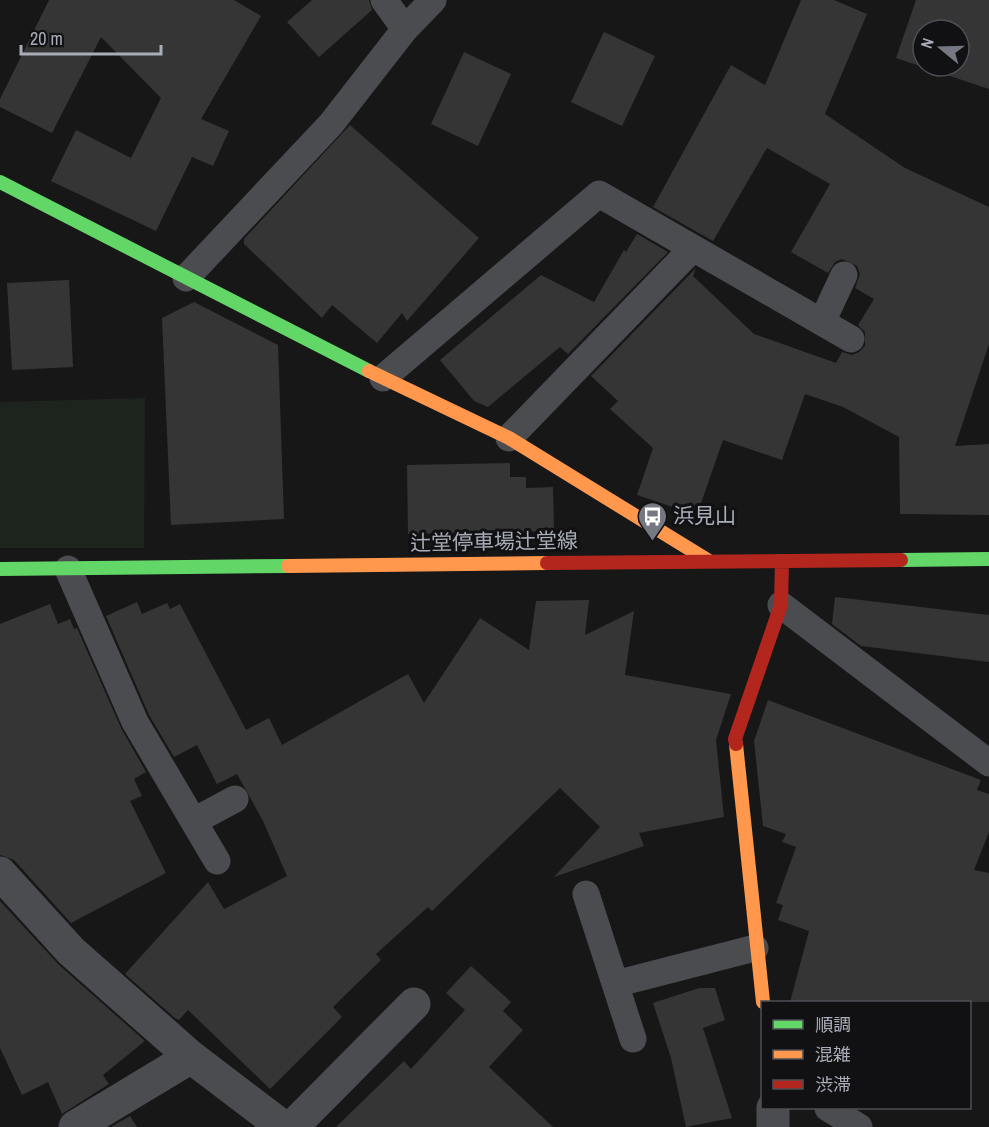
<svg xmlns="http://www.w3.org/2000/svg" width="989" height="1127" font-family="'Archivo Narrow','Noto Sans JP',sans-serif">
	<rect width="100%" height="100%" fill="#171717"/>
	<path fill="#1d241e" d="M 145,398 L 144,548 L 0,548 L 0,402 Z"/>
	<path fill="#353536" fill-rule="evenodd" d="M 49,0 L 234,0 L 261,16 L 201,119 L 229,131 L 213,166 L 192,157 L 156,231 L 51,181 L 76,130 L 131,158 L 161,98 L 101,37 L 52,133 L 0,107 L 0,99 Z
		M 312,0 L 369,0 L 372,10 L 319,57 L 287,22 Z
		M 801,0 L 834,0 L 867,14 L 825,114 L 905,168 L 989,207 L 989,344 L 955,446 L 989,444 L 989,515 L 900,514 L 899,437 L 843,407 L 805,394 L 782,460 L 723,440 L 697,515 L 637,495 L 653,448 L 610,409 L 618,401 L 591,376 L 696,268 L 693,276 L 754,334 L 836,363 L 842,352 L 852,355 L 859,352 L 865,346 L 865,332 L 858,325 L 874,299 L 855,288 L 860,274 L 857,266 L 842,259 L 835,262 L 828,273 L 791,252 L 830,184 L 767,148 L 713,241 L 653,207 L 731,65 L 765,85 Z
		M 916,0 L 989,0 L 989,89 L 896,58 ZM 923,30 L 959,30 L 959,66 L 923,66 Z
		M 604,32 L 655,56 L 622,126 L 571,102 Z
		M 464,52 L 511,74 L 478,146 L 431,124 Z
		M 350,125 L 479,238 L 407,321 L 402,313 L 377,343 L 332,305 L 322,318 L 244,244 L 244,239 Z
		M 637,234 L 668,252 L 568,354 L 560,347 L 488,407 L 474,401 L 440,360 L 541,275 L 594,302 L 624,250 L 626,252 Z
		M 69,280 L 73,367 L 12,370 L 7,283 Z
		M 194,302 L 278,345 L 284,519 L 171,525 L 162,318 Z
		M 510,463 L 510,477 L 526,477 L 526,488 L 553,487 L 554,531 L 408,534 L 407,465 Z
		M 835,597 L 989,615 L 989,662 L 861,646 L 832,624 Z
		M 589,600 L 585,635 L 634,611 L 625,675 L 731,694 L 716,740 L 724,817 L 639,833 L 644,846 L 554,877 L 600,827 L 560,788 L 432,911 L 428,907 L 376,954 L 381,960 L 333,1007 L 342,1017 L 270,1089 L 188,1010 L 179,1020 L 175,1018 L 125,974 L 208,882 L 224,909 L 287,876 L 263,821 L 237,774 L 217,784 L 197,745 L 174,757 L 149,715 L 106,616 L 137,602 L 142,614 L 167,603 L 170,609 L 180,604 L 246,730 L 269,718 L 282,745 L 408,674 L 424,703 L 480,618 L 529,650 L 536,601 Z
		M 50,604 L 58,624 L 70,619 L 74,629 L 77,628 L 121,728 L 146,772 L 134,779 L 142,796 L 130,801 L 166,873 L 71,923 L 14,860 L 0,855 L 0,624 Z
		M 768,700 L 981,780 L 977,790 L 989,794 L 989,832 L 974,870 L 989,873 L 989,1002 L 790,1002 L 809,931 L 778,920 L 783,905 L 776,903 L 796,847 L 782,842 L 786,834 L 763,826 L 754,741 Z
		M 0,901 L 59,965 L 145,1041 L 103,1075 L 109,1084 L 62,1114 L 48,1082 L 22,1095 L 0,1048 Z
		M 471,966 L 511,1002 L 503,1011 L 523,1030 L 489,1067 L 553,1127 L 336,1127 L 404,1061 L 411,1069 L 465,1010 L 446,993 Z
		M 699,988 L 715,988 L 725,1020 L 703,1028 L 732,1118 L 686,1127 L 671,1058 L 653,1003 Z
		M 130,1116 L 137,1127 L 111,1127 Z"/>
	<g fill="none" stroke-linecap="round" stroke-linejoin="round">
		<path stroke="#4b4c50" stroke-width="27" d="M 384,0 L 405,29
			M 186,278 L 331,124 L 405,29 L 433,0
			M 822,322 L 844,275
			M 383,378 L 599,194 L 851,339
			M 509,438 L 693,248
			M 68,569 L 135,722 L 217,861
			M 781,605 L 989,763
			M 194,821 L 235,799
			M 586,894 L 633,1039
			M 615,984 L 755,948
			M 828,1108 L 859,1127"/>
		<path stroke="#4b4c50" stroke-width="33" d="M 0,873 L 71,951 L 191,1057 L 283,1127
			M 773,1108 L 773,1127
			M 75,1127 L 191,1057
			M 292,1127 L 414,1004"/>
		<path stroke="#63d668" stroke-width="14" d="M 0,182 L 369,371
			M 901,560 L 989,559
			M 0,569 L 288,566"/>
		<path stroke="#ff974d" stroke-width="14" d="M 369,371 L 509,438 L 709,561
			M 288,566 L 547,563
			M 736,744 L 763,1002"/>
		<path stroke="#b3261e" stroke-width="14" d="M 547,563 L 901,560
			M 736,744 L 735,739 L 781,605 L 782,561"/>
	</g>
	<defs>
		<symbol id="bus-pin" viewBox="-11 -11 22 30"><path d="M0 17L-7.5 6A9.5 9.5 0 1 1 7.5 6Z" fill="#757880" stroke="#111113"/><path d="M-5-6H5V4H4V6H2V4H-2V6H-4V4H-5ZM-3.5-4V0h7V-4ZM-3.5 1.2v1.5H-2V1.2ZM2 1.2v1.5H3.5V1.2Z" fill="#fff"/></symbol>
	</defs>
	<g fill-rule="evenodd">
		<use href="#bus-pin" x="636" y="500" width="33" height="45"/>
	</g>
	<g text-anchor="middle" stroke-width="6" stroke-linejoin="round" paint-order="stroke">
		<g font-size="21" fill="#a8adb8" stroke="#111113" text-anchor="start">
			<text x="673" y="523">浜見山</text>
		</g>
		<g font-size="21" fill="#a8adb8" stroke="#111113">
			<text transform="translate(494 542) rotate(-1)" y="7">辻堂停車場辻堂線</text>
		</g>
	</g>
	<rect x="761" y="1001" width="210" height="108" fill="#111113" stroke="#4d4f55" stroke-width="1.5"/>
	<rect x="773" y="1020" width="30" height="9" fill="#63d668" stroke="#4d4f55" stroke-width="1.5"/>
	<text x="815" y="1031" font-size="18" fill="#a8adb8">順調</text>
	<rect x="773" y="1050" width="30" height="9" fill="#ff974d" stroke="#4d4f55" stroke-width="1.5"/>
	<text x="815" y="1061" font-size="18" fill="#a8adb8">混雑</text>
	<rect x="773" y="1080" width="30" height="9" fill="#b3261e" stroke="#4d4f55" stroke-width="1.5"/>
	<text x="815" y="1091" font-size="18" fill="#a8adb8">渋滞</text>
	<g transform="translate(941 48) rotate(289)"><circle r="28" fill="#111113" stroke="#4d4f55" stroke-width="1.5"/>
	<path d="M0-4.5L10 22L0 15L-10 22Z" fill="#757880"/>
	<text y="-9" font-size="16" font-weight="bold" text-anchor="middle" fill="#a8adb8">N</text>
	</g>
	<path d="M21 45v9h140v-9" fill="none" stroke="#a8adb8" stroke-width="3"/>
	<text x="30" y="45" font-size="18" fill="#a8adb8" stroke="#111113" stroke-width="4.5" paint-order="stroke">20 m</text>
</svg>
